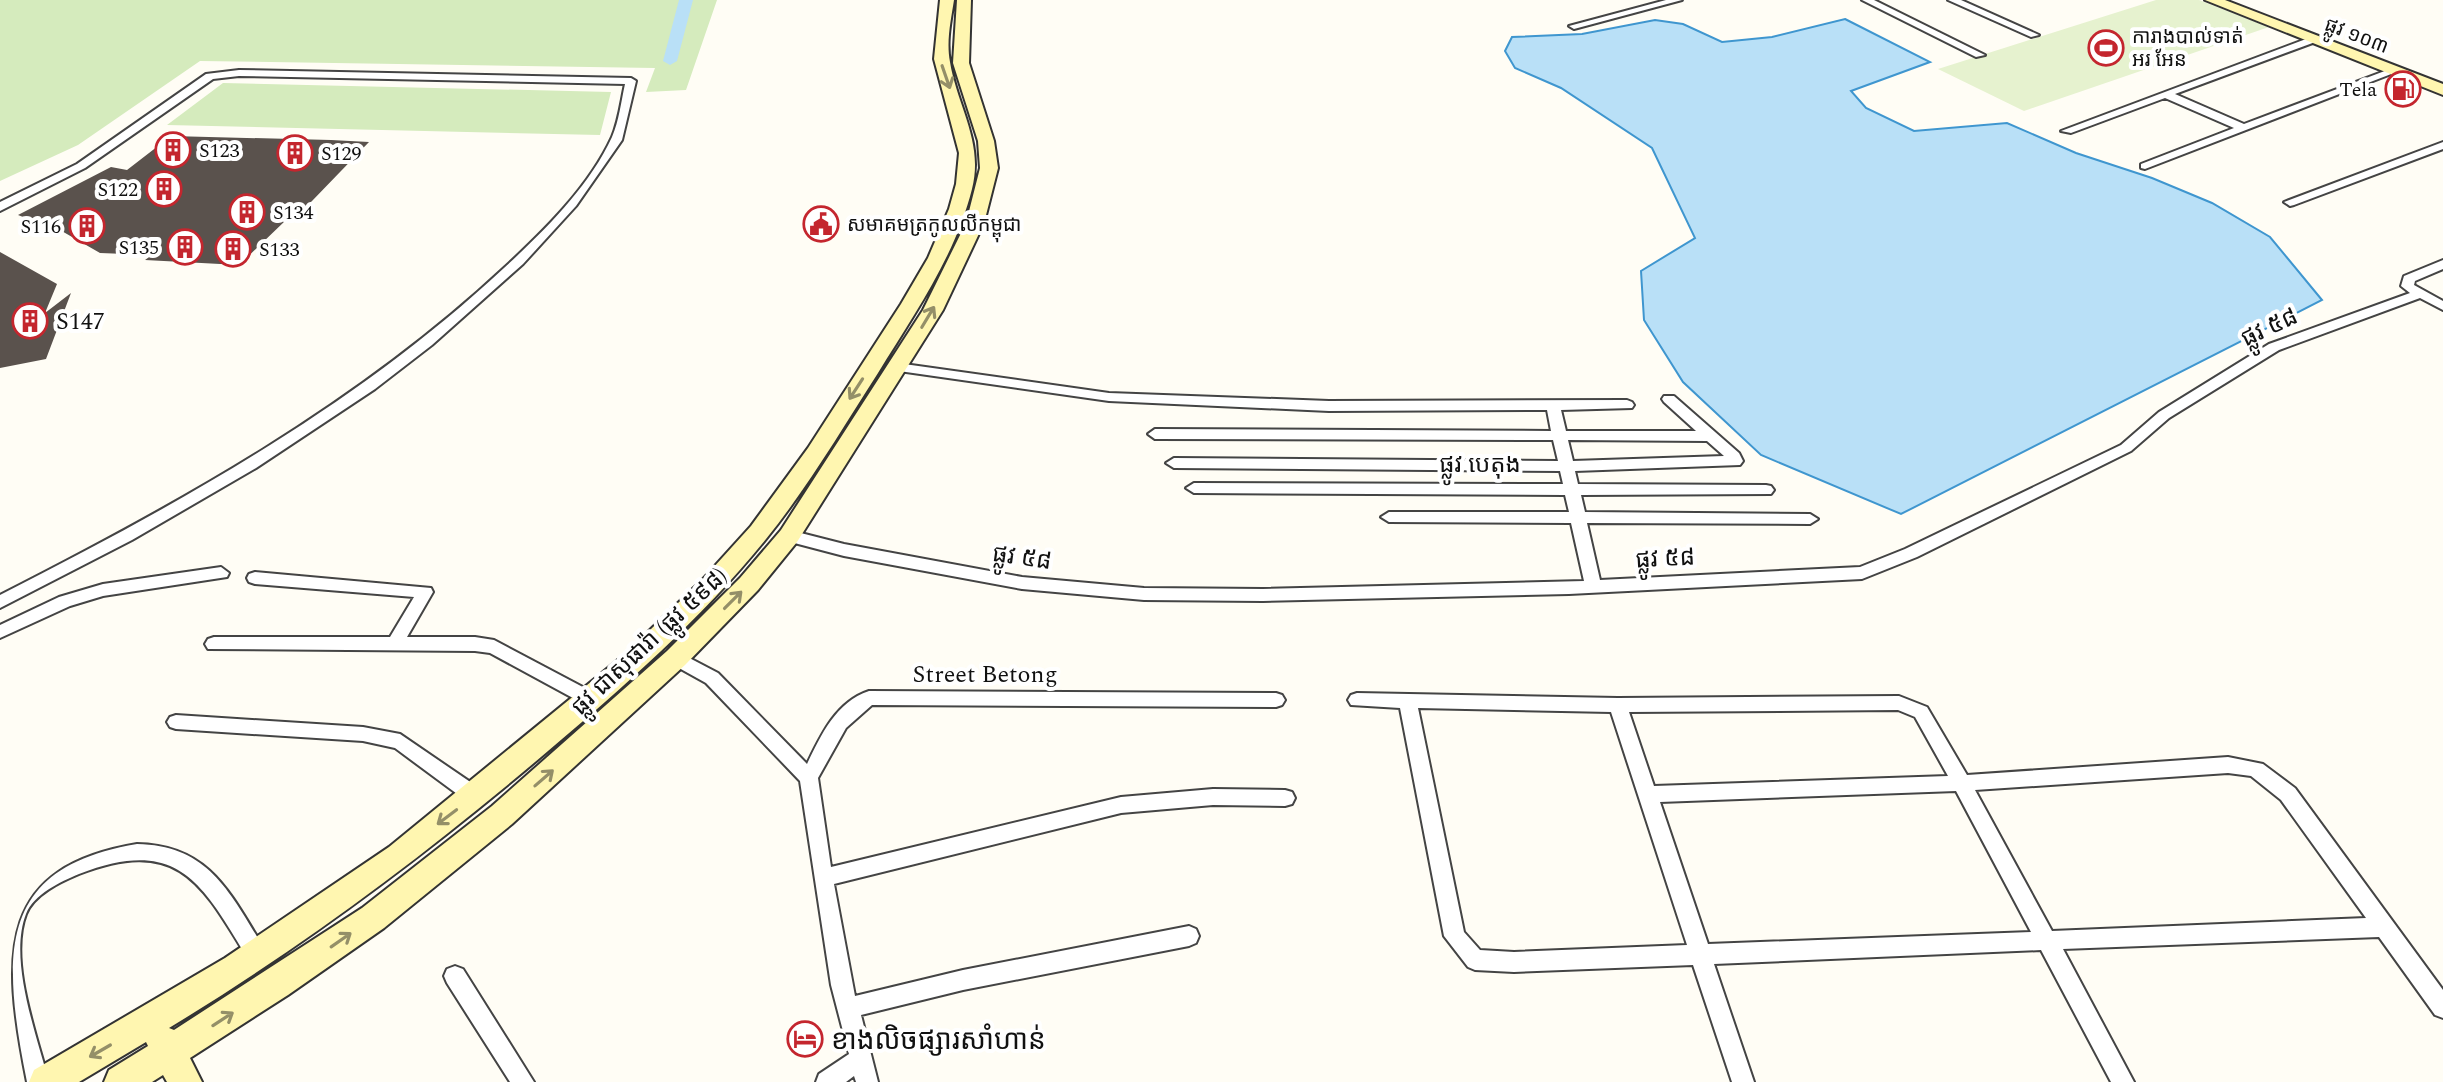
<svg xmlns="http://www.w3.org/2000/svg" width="2443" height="1082" font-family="Spectral,'Noto Sans Khmer',serif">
	<rect width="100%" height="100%" fill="#fffdf5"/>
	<path fill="#d5ebbd" d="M 0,0 L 717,0 L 686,90 L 646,92 L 655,68 L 200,61 L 78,145 L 0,181 Z
		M 223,83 L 611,92 L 600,135 L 167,125 Z"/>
	<path fill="#e6f2cf" d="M 2156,0 L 2199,0 L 2269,27 L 2024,111 L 1938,69 Z"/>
	<path fill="#b9e0f7" stroke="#3f96cf" stroke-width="2" d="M 1845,19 L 1930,62 L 1851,91 L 1866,108 L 1914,131 L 2007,123 L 2076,153 L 2152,178 L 2212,203 L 2270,237 L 2322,300 L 1901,514 L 1761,455 L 1683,382 L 1644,320 L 1641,271 L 1695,238 L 1652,148 L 1561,88 L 1515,68 L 1505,51 L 1512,37 L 1582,34 L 1655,20 L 1683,24 L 1722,42 L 1772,37 Z"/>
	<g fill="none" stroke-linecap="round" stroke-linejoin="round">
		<path fill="#b9e0f7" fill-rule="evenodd" d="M 679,0 L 693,0 L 677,61 L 670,65 L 663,61 Z"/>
	</g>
	<path fill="#5a524d" d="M 171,136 L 331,140 L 369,142 L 312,201 L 290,222 L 285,221 L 239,265 L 145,260 L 152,255 L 100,253 L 46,222 L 41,224 L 18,215 L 111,167 L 127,170 Z
		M 0,252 L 57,284 L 45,313 L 71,293 L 46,359 L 0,368 Z"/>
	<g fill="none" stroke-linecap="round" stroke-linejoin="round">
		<defs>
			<path id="street" d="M 1666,0 L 1682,0 L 1574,29 L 1569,26 Z
				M 1862,0 L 1874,0 L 1985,55 L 1976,57 Z
				M 1948,0 L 1961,0 L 2039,35 L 2031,37 Z
				M 2314,36 L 2319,39 L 2318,41 L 2175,94 L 2244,124 L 2390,69 L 2399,71 L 2145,169 L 2141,168 L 2141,164 L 2234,128 L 2165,98 L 2071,133 L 2061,131 Z
				M 239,70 L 631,78 L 636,81 L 622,140 L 576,206 L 523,264 L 432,345 L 375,389 L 256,468 L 132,540 L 0,608 L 0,595 C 179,504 356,406 504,268 C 544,231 589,187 612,137 C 619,121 621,102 625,84 L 239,76 L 213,79 L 85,168 L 0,211 L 0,202 L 77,164 L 206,74 Z
				M 2443,142 L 2443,149 L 2294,205 L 2290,206 L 2284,202 Z
				M 2443,260 L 2443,269 L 2415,281 L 2414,285 L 2443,301 L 2443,310 L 2420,298 L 2279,350 L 2169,418 L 2131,451 L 1917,557 L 1862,579 L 1569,594 L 1263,601 L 1144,600 L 1022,589 L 844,556 L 783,540 L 781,536 L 789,530 L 844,544 L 1022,577 L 1144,588 L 1263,589 L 1584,581 L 1571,523 L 1389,522 L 1381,517 L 1389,512 L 1569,512 L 1565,495 L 1194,493 L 1186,488 L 1194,483 L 1563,484 L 1560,471 L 1174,468 L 1166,463 L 1174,458 L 1558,461 L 1553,440 L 1155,439 L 1148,434 L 1155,429 L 1551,431 L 1547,410 L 1329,411 L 1109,401 L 892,370 L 890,367 L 892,364 L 897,363 L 1109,393 L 1329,401 L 1627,400 L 1632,402 L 1634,405 L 1632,408 L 1561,410 L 1566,431 L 1696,431 L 1664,402 L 1662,399 L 1664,396 L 1674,396 L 1739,453 L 1743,461 L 1740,465 L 1575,471 L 1578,484 L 1766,485 L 1771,486 L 1774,490 L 1771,494 L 1581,495 L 1585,512 L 1810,514 L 1818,519 L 1810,524 L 1587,523 L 1600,580 L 1860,567 L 1905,549 L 2121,445 L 2159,412 L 2269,344 L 2410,293 L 2401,286 L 2404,276 ZM 1568,440 L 1707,441 L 1724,456 L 1573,461 Z
				M 221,567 L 229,573 L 227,577 L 103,596 L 70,606 L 0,638 L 0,625 L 59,597 L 103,584 Z
				M 255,572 L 431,588 L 433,592 L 407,637 L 475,637 L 494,640 L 596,694 L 599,699 L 596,704 L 590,706 L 584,704 L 490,653 L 475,651 L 208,649 L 205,644 L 208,639 L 214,637 L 390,637 L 414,597 L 255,584 L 249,582 L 247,578 L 249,574 Z
				M 676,651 L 718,673 L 807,764 C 821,735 836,702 869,691 L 1276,693 L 1282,695 L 1285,700 L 1282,705 L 1276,707 L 872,705 L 846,728 L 818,778 L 831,867 L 1121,797 L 1213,789 L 1285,790 L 1292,792 L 1295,798 L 1292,804 L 1285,806 L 1213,805 L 1121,813 L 834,884 L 855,996 L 963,970 L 1189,926 L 1196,929 L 1199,936 L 1196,943 L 1189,946 L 963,990 L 861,1015 L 878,1082 L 856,1082 L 854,1076 L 846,1082 L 816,1082 L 819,1074 L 849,1054 L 831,985 L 800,781 L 706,683 L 670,663 L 667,658 L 670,653 Z
				M 1357,693 L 1618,698 L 1899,696 L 1927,707 L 1967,775 L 2228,757 L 2263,764 L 2295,788 L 2443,990 L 2443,1018 L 2435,1015 L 2379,937 L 2063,949 L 2134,1082 L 2111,1082 L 2041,950 L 1714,964 L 1754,1082 L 1732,1082 L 1693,965 L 1514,972 L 1475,970 L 1468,967 L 1444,936 L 1400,708 L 1351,705 L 1348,700 L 1351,695 ZM 1418,708 L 1611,712 L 1687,945 L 1514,952 L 1480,950 L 1464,932 ZM 1898,710 L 1915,717 L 1948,776 L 1654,786 L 1629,712 ZM 2228,773 L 2251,776 L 2281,800 L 2366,918 L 2052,931 L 1975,790 ZM 1956,791 L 2031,932 L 1708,944 L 1660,802 Z
				M 176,715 L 363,727 L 400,734 L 482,790 L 485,796 L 482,802 L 475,804 L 468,802 L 395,748 L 363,741 L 176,729 L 170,727 L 167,722 L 170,717 Z
				M 137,844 C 209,845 230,893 264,948 L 267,955 L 264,962 L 257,965 L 250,962 C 202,884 180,835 79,874 C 60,882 34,894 26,914 C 8,960 37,1036 49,1082 L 27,1082 C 0,948 0,867 137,844 Z
				M 455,966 L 463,969 L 534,1082 L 510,1082 L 447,983 L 444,976 L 447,969 Z"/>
			<path id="secondary" d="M 940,0 L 954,0 C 951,20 946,41 950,62 C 957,106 984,142 972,189 C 955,257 914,314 878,373 C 842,429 808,487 766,539 C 702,618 626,685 548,751 C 428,853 304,946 169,1028 L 174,1030 L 362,908 L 492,806 L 667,651 L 740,578 L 781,530 L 923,310 L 966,223 L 980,168 L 978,141 L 953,63 L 957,0 L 971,0 L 969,63 L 994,141 L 998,168 L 984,223 L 943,310 L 797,542 L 758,590 L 685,665 L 512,824 L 384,928 L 288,995 L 190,1058 L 202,1082 L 167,1082 L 163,1075 L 152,1082 L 104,1082 L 109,1070 L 148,1046 L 146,1042 L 79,1082 L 29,1082 L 34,1070 L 225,958 L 389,847 L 625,654 L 703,579 L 751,526 L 808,448 L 901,304 L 928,258 L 949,209 L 956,184 L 959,153 L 934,59 Z
				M 2205,0 L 2225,0 L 2443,84 L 2443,95 Z"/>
		</defs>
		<use href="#street" stroke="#444" stroke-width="4"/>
		<use href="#secondary" stroke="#333" stroke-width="4"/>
		<use href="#street" fill="#fff" fill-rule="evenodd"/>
		<use href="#secondary" fill="#fff6b0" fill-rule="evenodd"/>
	</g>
	<defs><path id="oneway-shaft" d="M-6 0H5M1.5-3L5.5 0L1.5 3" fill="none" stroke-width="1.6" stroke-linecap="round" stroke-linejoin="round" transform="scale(2)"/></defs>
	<g stroke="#948f68">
		<use href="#oneway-shaft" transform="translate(946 77) rotate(71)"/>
		<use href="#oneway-shaft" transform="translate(928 317) rotate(-59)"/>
		<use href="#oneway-shaft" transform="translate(856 389) rotate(123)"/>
		<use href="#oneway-shaft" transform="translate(733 600) rotate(-45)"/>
		<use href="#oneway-shaft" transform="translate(544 778) rotate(-41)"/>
		<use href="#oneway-shaft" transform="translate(447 817) rotate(143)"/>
		<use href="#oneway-shaft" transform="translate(341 940) rotate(-35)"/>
		<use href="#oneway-shaft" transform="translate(223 1019) rotate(-33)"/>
		<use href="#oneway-shaft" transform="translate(100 1051) rotate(150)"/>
	</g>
	<defs>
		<symbol id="stadium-ring" viewBox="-11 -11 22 22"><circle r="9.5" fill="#fff" stroke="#c4262e" stroke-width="1.5"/><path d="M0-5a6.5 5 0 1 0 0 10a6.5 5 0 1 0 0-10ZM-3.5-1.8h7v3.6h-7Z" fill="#c4262e"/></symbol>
		<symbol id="fuel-ring" viewBox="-11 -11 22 22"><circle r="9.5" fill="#fff" stroke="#c4262e" stroke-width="1.5"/><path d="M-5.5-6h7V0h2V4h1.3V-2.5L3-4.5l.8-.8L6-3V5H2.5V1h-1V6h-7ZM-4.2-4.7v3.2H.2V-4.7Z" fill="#c4262e"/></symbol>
		<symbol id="building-ring" viewBox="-11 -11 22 22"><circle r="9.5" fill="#fff" stroke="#c4262e" stroke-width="1.5"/><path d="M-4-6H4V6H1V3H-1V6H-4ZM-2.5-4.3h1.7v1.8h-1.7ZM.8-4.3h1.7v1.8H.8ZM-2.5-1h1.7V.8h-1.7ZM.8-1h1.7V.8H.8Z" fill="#c4262e"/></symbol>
		<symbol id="civic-ring" viewBox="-11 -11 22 22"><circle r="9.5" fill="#fff" stroke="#c4262e" stroke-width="1.5"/><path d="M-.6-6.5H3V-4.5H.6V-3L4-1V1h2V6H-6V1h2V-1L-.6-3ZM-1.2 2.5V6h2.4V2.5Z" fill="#c4262e"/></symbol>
		<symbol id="hotel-ring" viewBox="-11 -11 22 22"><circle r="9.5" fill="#fff" stroke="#c4262e" stroke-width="1.5"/><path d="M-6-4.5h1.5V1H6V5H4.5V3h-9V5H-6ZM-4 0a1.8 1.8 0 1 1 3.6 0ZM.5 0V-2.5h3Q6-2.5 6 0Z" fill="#c4262e"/></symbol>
	</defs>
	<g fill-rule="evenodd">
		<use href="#stadium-ring" x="2086" y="28" width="40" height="40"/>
		<use href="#fuel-ring" x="2383" y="69" width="40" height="40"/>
		<use href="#building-ring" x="153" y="130" width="40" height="40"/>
		<use href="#building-ring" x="275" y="133" width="40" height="40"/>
		<use href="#building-ring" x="144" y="169" width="40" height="40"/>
		<use href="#building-ring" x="227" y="192" width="40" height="40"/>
		<use href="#civic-ring" x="801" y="204" width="40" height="40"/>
		<use href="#building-ring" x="67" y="206" width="40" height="40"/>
		<use href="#building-ring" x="165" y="227" width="40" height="40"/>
		<use href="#building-ring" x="213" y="229" width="40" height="40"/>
		<use href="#building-ring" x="10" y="301" width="40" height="40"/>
		<use href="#hotel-ring" x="785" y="1019" width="40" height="40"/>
	</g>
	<g text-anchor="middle" stroke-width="8" stroke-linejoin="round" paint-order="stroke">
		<g font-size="20" fill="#111" stroke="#fff">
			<text transform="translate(2357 35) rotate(21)" y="7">ផ្លូវ ១០៣</text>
		</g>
		<g font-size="20" fill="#111" stroke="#fff" text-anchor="start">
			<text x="2132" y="43">ការាងបាល់ទាត់<tspan x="2132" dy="23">អរ អែន</tspan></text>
			<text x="2377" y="96" text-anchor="end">Tela</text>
			<text x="199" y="157">S123</text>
			<text x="321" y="160">S129</text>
			<text x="138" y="196" text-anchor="end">S122</text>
			<text x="273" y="219">S134</text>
			<text x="847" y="231">សមាគមត្រកូលលីកម្ពុជា</text>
			<text x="61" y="233" text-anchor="end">S116</text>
			<text x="159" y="254" text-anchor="end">S135</text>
			<text x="259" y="256">S133</text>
		</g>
		<g font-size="24" fill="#111" stroke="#fff" text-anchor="start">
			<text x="56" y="329">S147</text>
		</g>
		<g font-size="24" fill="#111" stroke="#fff">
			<text transform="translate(2269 327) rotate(-25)" y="8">ផ្លូវ ៥៨</text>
			<text x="1480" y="472">ផ្លូវ បេតុង</text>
			<text transform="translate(1022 557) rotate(8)" y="8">ផ្លូវ ៥៨</text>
			<text transform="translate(1665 558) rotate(-3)" y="8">ផ្លូវ ៥៨</text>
			<text transform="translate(649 641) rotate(-43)" y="8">ផ្លូវ ជាសុផារ៉ា (ផ្លូវ ៥៩៨)</text>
			<text x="985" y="682">Street Betong</text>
		</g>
		<g font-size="28" fill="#111" stroke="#fff" text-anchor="start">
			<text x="831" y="1049">ខាងលិចផ្សារសាំហាន់</text>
		</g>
	</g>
</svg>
